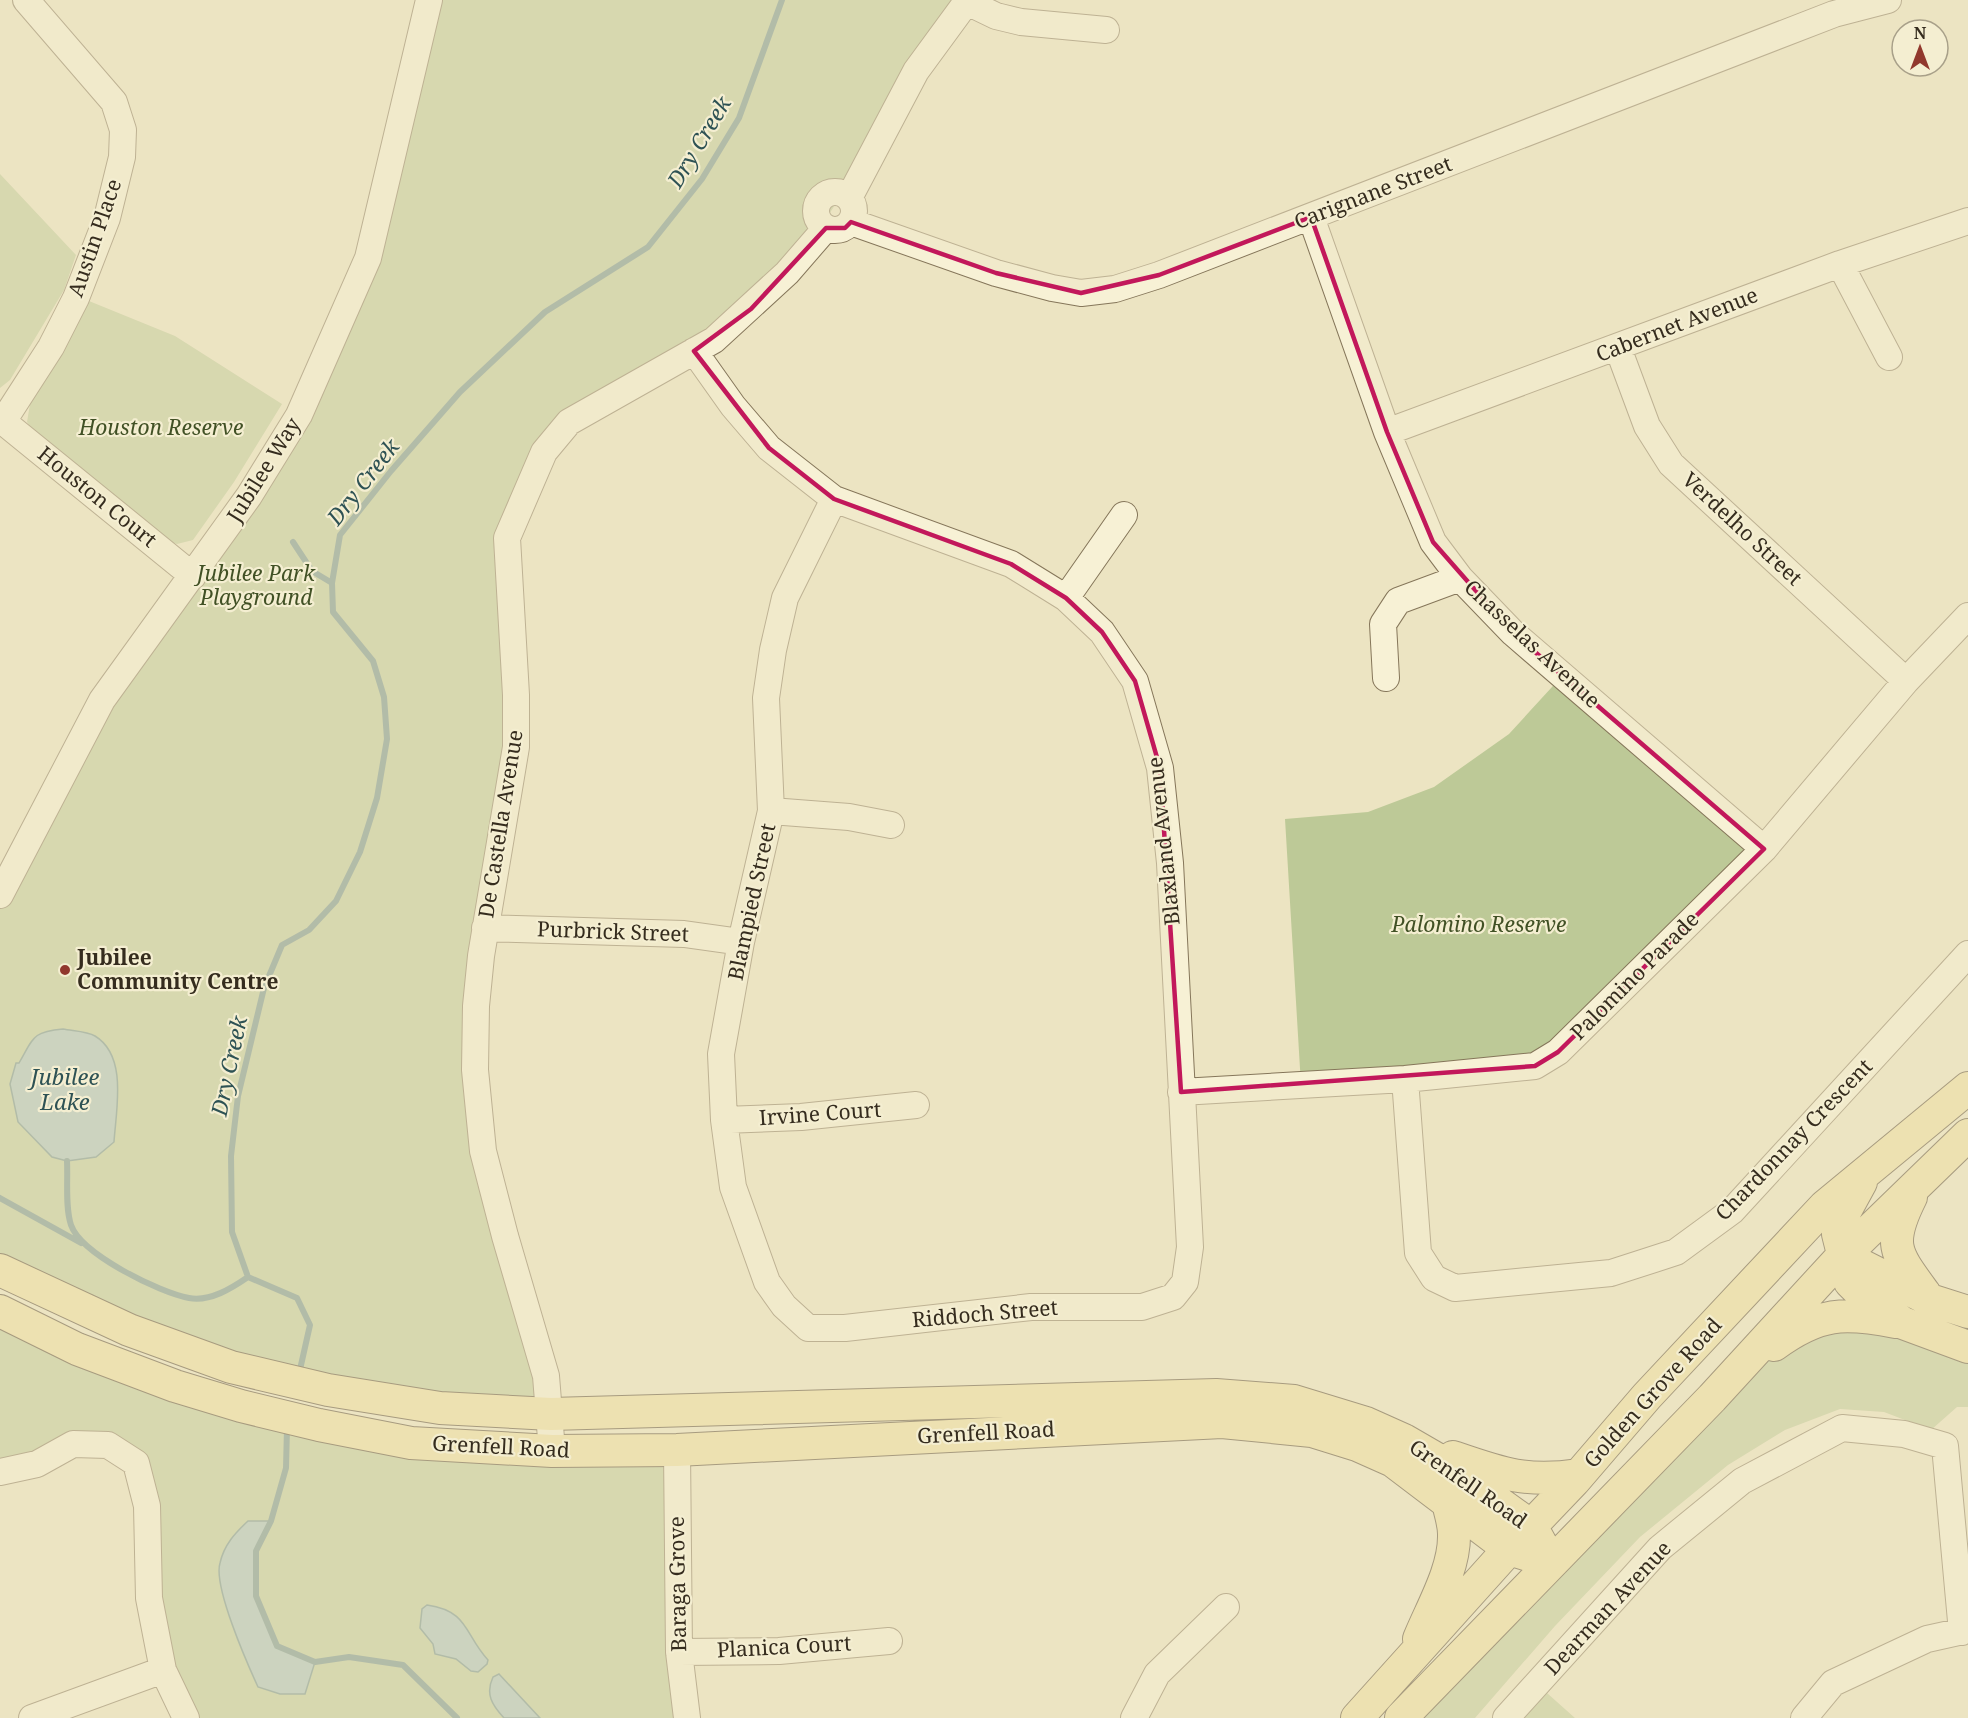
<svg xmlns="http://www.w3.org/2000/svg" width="1968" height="1718" font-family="'Noto Serif',serif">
	<rect width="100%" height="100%" fill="#ece4c2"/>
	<path fill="#bdc997" d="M 429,0 L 968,0 L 822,225 L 714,340 L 569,422 L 507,538 L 516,706 L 487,916 L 483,1151 L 551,1414 L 260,1374 L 0,1270 L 0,895 L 102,700 L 299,415 L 368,258 Z
		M 0,174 L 76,255 L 64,290 L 10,380 L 0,388 Z
		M 89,301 L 175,336 L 282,404 L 234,482 L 193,540 L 177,544 L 161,539 L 38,438 L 27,422 L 30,404 Z
		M 1563,675 L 1764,849 L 1558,1052 L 1301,1085 L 1285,819 L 1368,812 L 1434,787 L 1509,734 Z
		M 0,1310 L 345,1431 L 677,1450 L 687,1718 L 186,1718 L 163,1670 L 136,1463 L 108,1445 L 0,1472 Z
		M 1844,1317 L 1968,1362 L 1968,1407 L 1957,1407 L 1931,1430 L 1884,1412 L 1840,1409 L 1785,1430 L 1728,1465 L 1640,1537 L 1555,1626 L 1475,1718 L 1417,1718 L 1769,1354 Z
		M 1547,1693 L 1575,1718 L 1522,1718 Z"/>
	<path fill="#a4bfba" stroke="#6c8c88" stroke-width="1.5" d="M 63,1029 C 73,1031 87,1031 95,1036 C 128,1056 116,1110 114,1142 L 96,1157 L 67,1161 L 52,1157 L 18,1122 L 10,1084 L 16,1063 L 19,1063 C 34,1037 32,1032 63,1029 Z
		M 248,1521 L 271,1521 L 256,1551 L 256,1596 L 277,1646 L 315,1662 L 305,1694 L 280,1694 L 258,1687 C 247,1663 213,1586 220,1563 C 224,1545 235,1533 248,1521 Z
		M 427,1605 C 469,1611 464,1634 488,1660 L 487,1664 L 478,1672 L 471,1671 L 456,1659 L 435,1654 L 433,1644 L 420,1628 L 422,1609 Z
		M 499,1674 L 540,1718 L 504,1718 C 492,1705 485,1694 493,1677 Z"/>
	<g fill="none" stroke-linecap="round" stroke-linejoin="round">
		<path stroke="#6c8c88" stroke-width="6" d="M 293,542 L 312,571 L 332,583
			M 67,1161 C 68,1181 65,1207 71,1225 C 81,1254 160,1293 189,1298 C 210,1302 232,1288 248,1277
			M 0,1198 L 81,1243
			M 299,1374 L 310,1325 L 297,1298 L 248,1277 L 232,1232 L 231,1156 L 238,1096 L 264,988 L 282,945 L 309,930 L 336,901 L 360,852 L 377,798 L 387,739 L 384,697 L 373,661 L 333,612 L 332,583 L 340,535 L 391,471 L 460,392 L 545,312 L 648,247 L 702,179 L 739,118 L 782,0
			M 287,1428 L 286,1468 L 271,1521 L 256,1551 L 256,1596 L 277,1646 L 315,1662 L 349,1657 L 403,1665 L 457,1718"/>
		<defs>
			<path id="minor" d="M 967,2 L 996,16 L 1021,22 L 1106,30
				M816 211a19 19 0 1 1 38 0a19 19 0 1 1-38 0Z
				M 849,198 L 916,71 L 968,0
				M 1311,217 L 1387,432 L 1433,542 L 1460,578 L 1513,633 L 1764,849
				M 851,222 L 996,273 L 1052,288 L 1081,293 L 1115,289 L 1159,275 L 1834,14 L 1888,0
				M 1840,264 L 1889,357
				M 1618,348 L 1647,426 L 1671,464 L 1906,681
				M 694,351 L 733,406 L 769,448 L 834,499 L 1011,564 L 1066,598 L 1102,632 L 1135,681 L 1160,768 L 1170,863 L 1190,1247 L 1185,1282 L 1173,1297 L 1142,1307 L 1031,1307 L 845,1328 L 808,1328 L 784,1306 L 767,1282 L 733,1187 L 724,1120 L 721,1054 L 741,942 L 771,811 L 766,698 L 773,650 L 785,598 L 834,499
				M 0,419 L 193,576
				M 4,420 L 51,347 L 76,298 L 107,218 L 122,157 L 123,130 L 114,102 L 26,0
				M 1387,432 L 1840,264 L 1968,221
				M 1066,598 L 1124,515
				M 1386,678 L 1383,624 L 1398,601 L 1460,578
				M 771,811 L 849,817 L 891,825
				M 0,895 L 102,700 L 249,496 L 299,415 L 368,258 L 429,0
				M 485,928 L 684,934 L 741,942
				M 1405,1079 L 1418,1253 L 1434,1278 L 1455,1288 L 1611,1273 L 1676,1252 L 1732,1211 L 1968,954
				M 1181,1092 L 1405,1079 L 1535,1066 L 1558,1052 L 1764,849 L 1906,681 L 1968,616
				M 724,1120 L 801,1117 L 916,1105
				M 677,1450 L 679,1652 L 687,1718
				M 552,1451 L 546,1376 L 505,1236 L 483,1151 L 475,1070 L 476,1006 L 481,956 L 516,747 L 516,695 L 507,538 L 544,452 L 569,422 L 714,340 L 787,273 L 826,228
				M 0,1472 L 37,1464 L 73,1444 L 108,1445 L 136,1463 L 147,1506 L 149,1598 L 163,1670 L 186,1718
				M 679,1652 L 779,1651 L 889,1641
				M 32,1718 L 163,1670
				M 1134,1718 L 1157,1674 L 1226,1607
				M 1506,1718 L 1660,1548 L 1742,1481 L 1842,1428 L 1904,1434 L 1945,1446 L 1962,1632
				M 1804,1718 L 1833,1683 L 1927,1639 L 1968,1630"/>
			<path id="major" d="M 1861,1182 L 1843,1215 L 1838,1234 L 1850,1282 L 1862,1294 L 1903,1323 L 1968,1347
				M 1911,1197 C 1887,1245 1895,1253 1925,1294
				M 1843,1256 L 1930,1300 L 1968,1312
				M 0,1270 L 129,1330 L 231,1367 L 328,1390 L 440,1408 L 551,1414 L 1216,1395 L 1294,1401 L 1366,1423 L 1404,1440 L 1442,1462 L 1531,1526 L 1551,1562
				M 0,1311 L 77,1349 L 175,1386 L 241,1406 L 319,1425 L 411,1443 L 552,1451 L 677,1450 L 1222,1422 L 1312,1431 L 1357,1445 L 1393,1461 L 1509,1549 L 1551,1562
				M 1774,1345 C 1819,1312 1844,1312 1896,1322
				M 1453,1457 C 1502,1474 1527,1483 1579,1475
				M 1419,1639 C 1432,1607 1455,1569 1454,1534 C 1454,1523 1450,1513 1448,1502
				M 1357,1718 L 1509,1549 L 1574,1481 L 1647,1396 L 1825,1206 L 1968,1088
				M 1401,1718 L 1712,1398 L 1836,1263 L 1968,1135"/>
		</defs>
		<use href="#minor" stroke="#85765a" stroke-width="28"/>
		<use href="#major" stroke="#53442e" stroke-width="34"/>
		<use href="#minor" stroke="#f7f1d5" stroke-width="26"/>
		<use href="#major" stroke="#eede9b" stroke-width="32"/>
	</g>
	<path d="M0 0H1968V1718H0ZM 1311,217 L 1387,432 L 1433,542 L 1513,633 L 1764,849 L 1558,1052 L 1535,1066 L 1181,1092 L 1160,768 L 1135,681 L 1102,632 L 1066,598 L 1011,564 L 834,499 L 769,448 L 694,351 L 751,309 L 826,228 L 845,228 L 851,222 L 996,273 L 1081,293 L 1159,275 Z" fill="#ece4c2" fill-opacity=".55" fill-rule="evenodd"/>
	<path fill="none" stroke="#c2185b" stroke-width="4.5" stroke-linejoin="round" d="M 1311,217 L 1387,432 L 1433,542 L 1513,633 L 1764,849 L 1558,1052 L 1535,1066 L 1181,1092 L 1160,768 L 1135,681 L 1102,632 L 1066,598 L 1011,564 L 834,499 L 769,448 L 694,351 L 751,309 L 826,228 L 845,228 L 851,222 L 996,273 L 1081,293 L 1159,275 Z"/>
	<circle fill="#91382d" stroke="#f4eed1" stroke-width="2" cx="65" cy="970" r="6"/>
	<g text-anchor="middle" stroke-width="4.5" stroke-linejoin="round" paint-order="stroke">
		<g font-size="21" fill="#352c1e" stroke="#f4eed1">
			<text transform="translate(1373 193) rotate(-21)" y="7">Carignane Street</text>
			<text transform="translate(95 238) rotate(-71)" y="7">Austin Place</text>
			<text transform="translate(1677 325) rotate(-21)" y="7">Cabernet Avenue</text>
			<text transform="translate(264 470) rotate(-58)" y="7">Jubilee Way</text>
			<text transform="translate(97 497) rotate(39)" y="7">Houston Court</text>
			<text transform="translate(1742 529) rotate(43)" y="7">Verdelho Street</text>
			<text transform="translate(1532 644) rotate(43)" y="7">Chasselas Avenue</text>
			<text transform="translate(501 824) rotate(-81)" y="7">De Castella Avenue</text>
			<text transform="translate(1164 841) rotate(-96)" y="7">Blaxland Avenue</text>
			<text transform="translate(752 902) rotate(-78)" y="7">Blampied Street</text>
			<text transform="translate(613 932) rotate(2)" y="7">Purbrick Street</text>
			<text transform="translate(1635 976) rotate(-45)" y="7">Palomino Parade</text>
			<text transform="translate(820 1114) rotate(-4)" y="7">Irvine Court</text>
			<text transform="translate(1794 1140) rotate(-46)" y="7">Chardonnay Crescent</text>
			<text transform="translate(985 1314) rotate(-5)" y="7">Riddoch Street</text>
			<text transform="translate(1653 1393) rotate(-48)" y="7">Golden Grove Road</text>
			<text transform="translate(986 1433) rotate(-3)" y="7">Grenfell Road</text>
			<text transform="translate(501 1447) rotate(3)" y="7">Grenfell Road</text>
			<text transform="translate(1468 1484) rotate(35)" y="7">Grenfell Road</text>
			<text transform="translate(678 1584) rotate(-91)" y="7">Baraga Grove</text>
			<text transform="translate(1608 1608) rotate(-47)" y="7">Dearman Avenue</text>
			<text transform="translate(784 1647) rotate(-3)" y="7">Planica Court</text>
		</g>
		<g font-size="21" font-style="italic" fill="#415125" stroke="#f4eed1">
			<text x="161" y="435">Houston Reserve</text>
			<text x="256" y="581">Jubilee Park<tspan x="256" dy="24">Playground</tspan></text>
			<text x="1479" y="932">Palomino Reserve</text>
		</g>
		<g font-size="21" font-weight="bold" fill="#352c1e" stroke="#f4eed1" text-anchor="start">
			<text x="77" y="965">Jubilee<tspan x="77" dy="24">Community Centre</tspan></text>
		</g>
		<g font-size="22" font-style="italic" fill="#2e5254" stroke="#f4eed1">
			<text transform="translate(699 142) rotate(-59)" y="8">Dry Creek</text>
			<text transform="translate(363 482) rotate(-52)" y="8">Dry Creek</text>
			<text transform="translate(229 1066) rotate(-78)" y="8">Dry Creek</text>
			<text x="65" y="1085">Jubilee<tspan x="65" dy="25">Lake</tspan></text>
		</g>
	</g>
	<g transform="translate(1920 48)"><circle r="28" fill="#f4eed1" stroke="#a8a089" stroke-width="1.5"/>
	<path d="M0-4.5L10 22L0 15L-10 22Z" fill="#91382d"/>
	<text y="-9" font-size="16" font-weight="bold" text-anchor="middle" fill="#352c1e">N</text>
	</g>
</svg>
